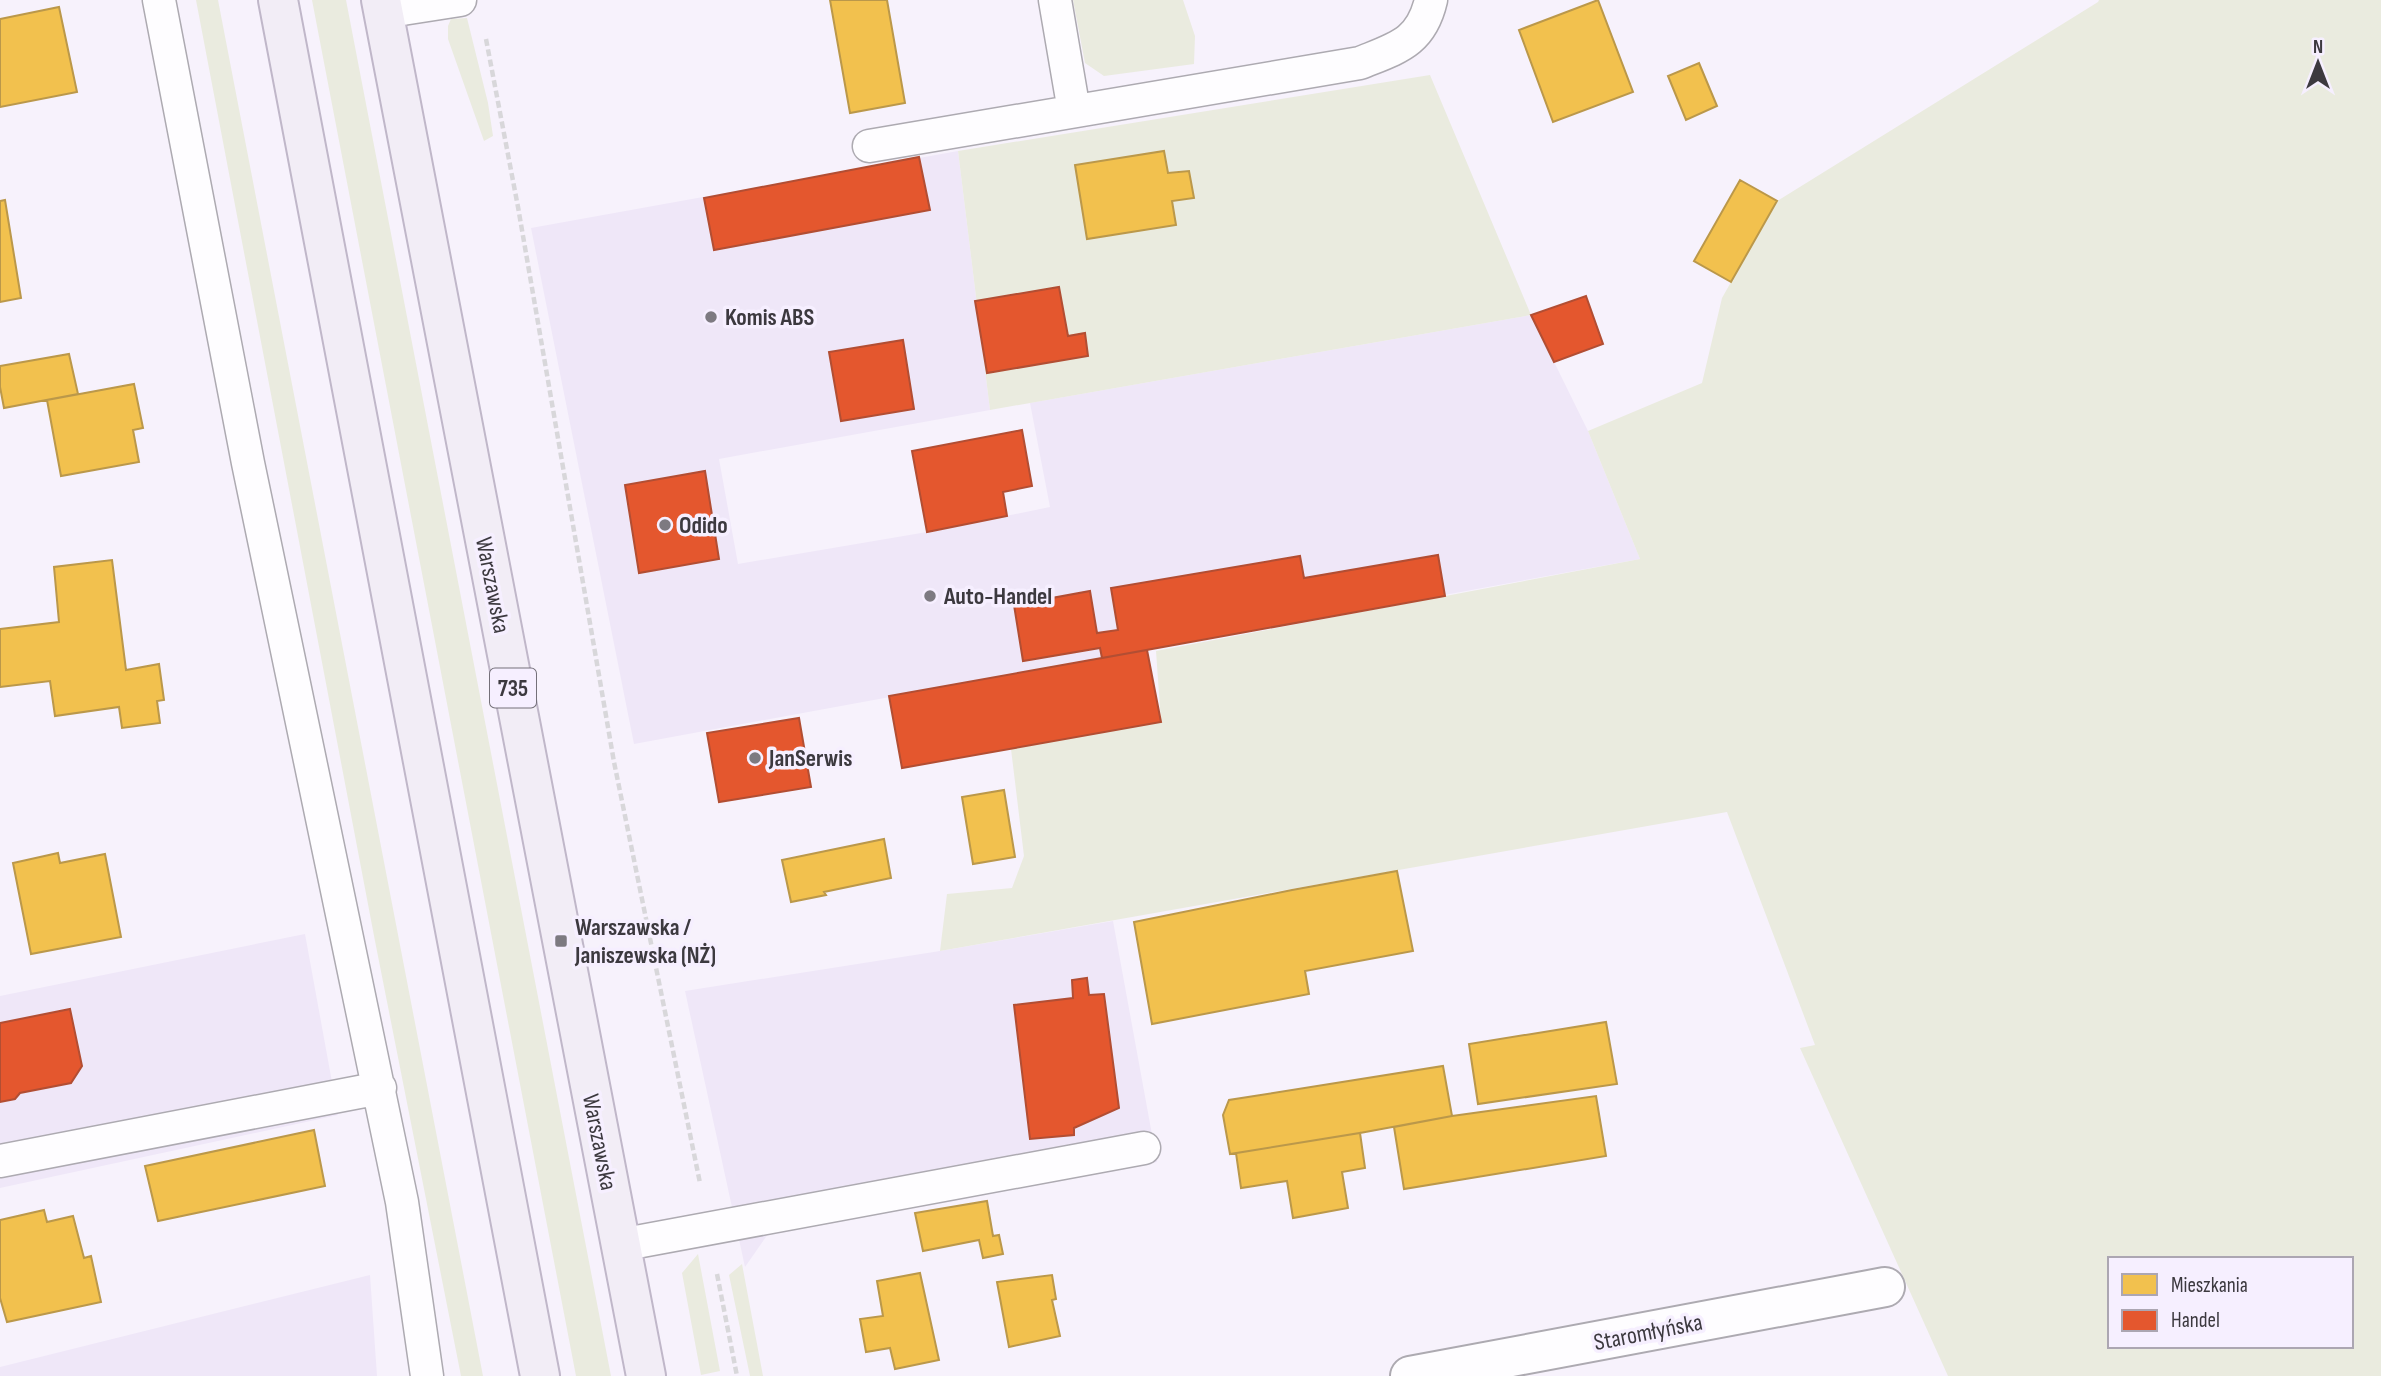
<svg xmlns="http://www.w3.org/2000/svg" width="2381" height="1376" font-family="'Sofia Sans Condensed',sans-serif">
	<rect width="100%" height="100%" fill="#f7f2fc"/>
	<path fill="#efe7f8" d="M 958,151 L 990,410 L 719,459 L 738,564 L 927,532 L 1050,507 L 1030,403 L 1531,315 L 1588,431 L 1640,559 L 634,744 L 531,228 Z
		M 1113,921 L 1157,1162 L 773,1233 L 770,1231 L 745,1267 L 685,991 L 940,951 Z
		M 305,934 L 338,1115 L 0,1188 L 0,996 Z
		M 370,1275 L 377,1376 L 0,1376 L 0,1367 Z"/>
	<path fill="#eaebdf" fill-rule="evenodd" d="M 196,0 L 218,0 L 483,1376 L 461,1376 L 375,941 Z
		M 312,0 L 346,0 L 611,1376 L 576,1376 Z
		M 1073,0 L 1183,0 L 1195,36 L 1194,64 L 1104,76 L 1085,63 Z
		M 2099,0 L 2381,0 L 2381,1376 L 1948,1376 L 1800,1048 L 1815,1045 L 1727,812 L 940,951 L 947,894 L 1012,888 L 1024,856 L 1011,749 L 1161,722 L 1156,651 L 1640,559 L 1588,431 L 1702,383 L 1722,298 L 1777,201 L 2098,2 ZM 2110,1259 L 2351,1259 L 2351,1346 L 2110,1346 Z
		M 467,18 L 488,103 L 493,136 L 484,141 L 448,39 L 448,26 L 451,19 Z
		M 1430,75 L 1531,315 L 990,410 L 958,151 Z
		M 698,1254 L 720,1371 L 701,1375 L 682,1273 Z
		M 742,1264 L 763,1376 L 750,1376 L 729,1275 Z"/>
	<path fill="#f2c14e" stroke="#bb984a" stroke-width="2" d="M 830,0 L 887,0 L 905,103 L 850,113 Z
		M 1598,0 L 1633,92 L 1553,122 L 1519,30 Z
		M 59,7 L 77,92 L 0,107 L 0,19 Z
		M 1699,63 L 1717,106 L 1686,120 L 1668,76 Z
		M 1164,151 L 1168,173 L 1189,171 L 1194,198 L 1172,201 L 1176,225 L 1087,239 L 1075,165 Z
		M 1740,180 L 1777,201 L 1731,282 L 1694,261 Z
		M 5,200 L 21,298 L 0,302 L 0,201 Z
		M 69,354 L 78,394 L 4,408 L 0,387 L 0,366 Z
		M 134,384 L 143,428 L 133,430 L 139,462 L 61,476 L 47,400 Z
		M 112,560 L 126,670 L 159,664 L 164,700 L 157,701 L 160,723 L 122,728 L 119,707 L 55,716 L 50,681 L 0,687 L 0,629 L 59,622 L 54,567 Z
		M 1004,790 L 1015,857 L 973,864 L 962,797 Z
		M 884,839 L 891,878 L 824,892 L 826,895 L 791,902 L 782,860 Z
		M 58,853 L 60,863 L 105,854 L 121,937 L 31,954 L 13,863 Z
		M 1397,871 L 1413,951 L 1305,971 L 1309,994 L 1152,1024 L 1134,922 L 1292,890 Z
		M 1606,1022 L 1617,1084 L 1478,1104 L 1469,1044 Z
		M 1443,1066 L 1452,1116 L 1360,1133 L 1230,1154 L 1223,1115 L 1229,1100 Z
		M 1596,1096 L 1606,1156 L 1404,1189 L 1394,1127 L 1452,1116 Z
		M 314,1130 L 325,1186 L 158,1221 L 145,1166 Z
		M 1360,1133 L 1365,1168 L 1342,1172 L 1348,1208 L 1293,1218 L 1287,1181 L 1241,1188 L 1236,1153 Z
		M 987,1201 L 993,1236 L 999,1235 L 1003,1254 L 983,1258 L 979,1240 L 923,1251 L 915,1213 Z
		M 44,1210 L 47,1222 L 73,1216 L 84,1258 L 91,1256 L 101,1302 L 7,1322 L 0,1298 L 0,1220 Z
		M 920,1273 L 939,1360 L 895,1369 L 890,1348 L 866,1352 L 860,1319 L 883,1316 L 877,1281 Z
		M 1052,1275 L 1056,1299 L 1052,1300 L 1060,1336 L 1009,1347 L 997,1282 Z"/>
	<path fill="#e4572e" stroke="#b24e33" stroke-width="2" d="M 919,157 L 930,210 L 714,250 L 704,198 Z
		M 1059,287 L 1068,336 L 1085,333 L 1088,356 L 987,373 L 975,301 Z
		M 1586,296 L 1603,344 L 1554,362 L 1531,315 Z
		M 903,340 L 914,409 L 841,421 L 829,352 Z
		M 1022,430 L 1032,486 L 1003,492 L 1007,516 L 927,532 L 912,451 Z
		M 705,471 L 719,559 L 639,573 L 625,485 Z
		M 1438,555 L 1445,596 L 1102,658 L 1100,648 L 1023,661 L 1014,605 L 1090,591 L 1097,633 L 1118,630 L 1111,588 L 1300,556 L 1304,578 Z
		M 1147,650 L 1161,722 L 902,768 L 889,696 Z
		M 799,718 L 811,787 L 719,802 L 707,733 Z
		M 1087,978 L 1089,995 L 1104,994 L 1119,1108 L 1074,1128 L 1074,1135 L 1030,1139 L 1014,1005 L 1073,998 L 1072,980 Z
		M 70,1009 L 82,1066 L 71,1083 L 20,1093 L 15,1099 L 0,1102 L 0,1023 Z"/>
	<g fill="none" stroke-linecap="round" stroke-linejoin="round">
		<defs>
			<path id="service" d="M 159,0 L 248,463 L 402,1202 L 427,1376
				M 1055,0 L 1074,111
				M 383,12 L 460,0
				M 869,146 L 1360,63 C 1397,48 1421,43 1431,0
				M 0,1161 L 380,1088
				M 620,1245 L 1144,1148"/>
			<path id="minor" d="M 1410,1376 L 1885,1287"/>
			<path id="primary" d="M 278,0 L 540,1376
				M 381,0 L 646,1376"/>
		</defs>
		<use href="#service" stroke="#adaab1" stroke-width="35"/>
		<use href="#minor" stroke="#adaab1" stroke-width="42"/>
		<use href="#primary" stroke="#c0b7c9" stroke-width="42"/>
		<path stroke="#d8d7da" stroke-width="4.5" stroke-dasharray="7 3.5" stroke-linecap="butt" d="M 486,39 L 518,207 L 614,762 L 700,1183
			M 717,1274 L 737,1376"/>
		<use href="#service" stroke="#fefdff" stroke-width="32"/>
		<use href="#minor" stroke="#fefdff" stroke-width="38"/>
		<use href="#primary" stroke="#f2edf6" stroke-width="38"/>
	</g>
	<g fill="#7d7a81" stroke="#f6efff" stroke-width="2.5">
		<circle cx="711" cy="317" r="7"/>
		<circle cx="665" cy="525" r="7"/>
		<circle cx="930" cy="596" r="7"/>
		<circle cx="755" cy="758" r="7"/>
		<rect x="554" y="934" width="14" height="14" rx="3.5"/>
	</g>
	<g text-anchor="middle" stroke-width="7" stroke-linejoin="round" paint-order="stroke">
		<rect fill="#f6efff" stroke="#747079" stroke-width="2" x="490" y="668.5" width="46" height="39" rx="5"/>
		<g font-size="23" font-weight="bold" fill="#3c393f">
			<text x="513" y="696">735</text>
		</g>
		<g font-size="24" font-weight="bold" fill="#3c393f" stroke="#f6efff" text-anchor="start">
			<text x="725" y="325">Komis ABS</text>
			<text x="679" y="533">Odido</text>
			<text x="944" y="604">Auto-Handel</text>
			<text x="769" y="766">JanSerwis</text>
			<text x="575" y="935">Warszawska /<tspan x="575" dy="28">Janiszewska (NŻ)</tspan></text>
		</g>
		<g font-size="24" fill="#3c393f" stroke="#f6efff">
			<text transform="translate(493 585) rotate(79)" y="8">Warszawska</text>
			<text transform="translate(600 1142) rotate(79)" y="8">Warszawska</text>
			<text transform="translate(1648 1332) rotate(-11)" y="8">Staromłyńska</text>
		</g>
	</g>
	<rect x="2108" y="1257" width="245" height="91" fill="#f6efff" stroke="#aca6b2" stroke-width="2"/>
	<rect x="2122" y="1274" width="35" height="21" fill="#f2c14e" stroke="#aca6b2" stroke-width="2"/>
	<text x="2171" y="1292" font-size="21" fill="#3c393f">Mieszkania</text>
	<rect x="2122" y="1310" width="35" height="21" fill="#e4572e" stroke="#aca6b2" stroke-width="2"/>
	<text x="2171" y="1327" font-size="21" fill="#3c393f">Handel</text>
	<g transform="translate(2318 63)" stroke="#f6efff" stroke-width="5" paint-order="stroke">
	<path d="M0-5L12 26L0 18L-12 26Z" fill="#3c393f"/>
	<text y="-10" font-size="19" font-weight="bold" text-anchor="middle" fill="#3c393f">N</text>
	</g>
</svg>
